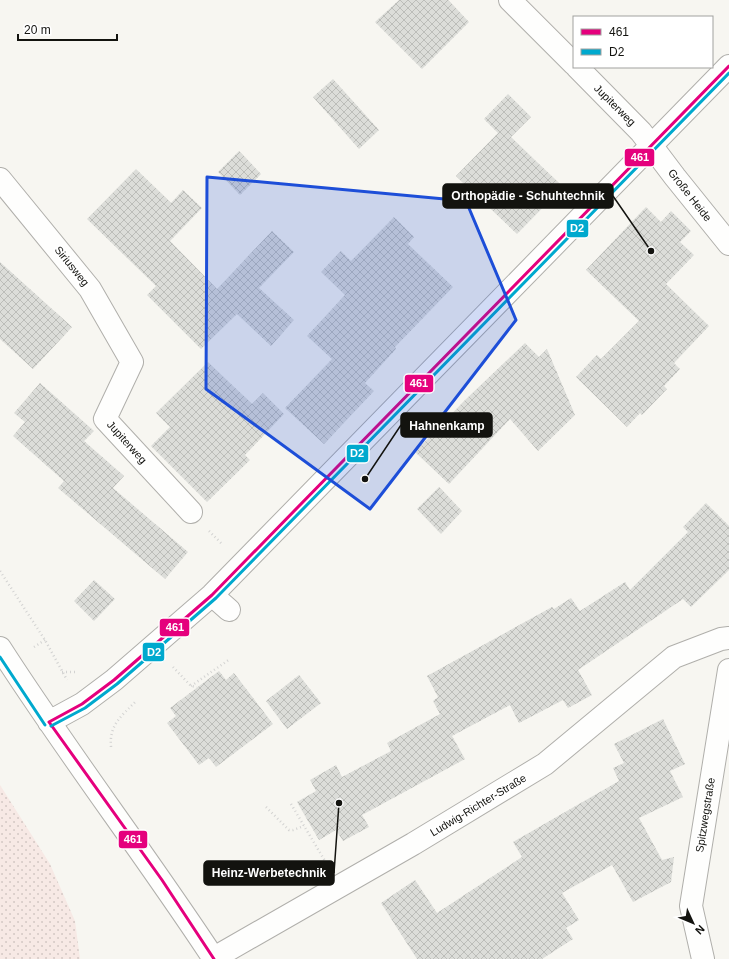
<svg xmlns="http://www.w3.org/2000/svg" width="729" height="959" font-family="Arial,sans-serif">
	<defs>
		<pattern id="grass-dots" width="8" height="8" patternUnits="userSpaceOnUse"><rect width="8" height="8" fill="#f7e9e5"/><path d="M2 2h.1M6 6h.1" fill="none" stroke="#d3c7c3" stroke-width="1.8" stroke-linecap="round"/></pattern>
		<pattern id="building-cross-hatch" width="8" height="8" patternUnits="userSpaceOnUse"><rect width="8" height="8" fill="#dcddd9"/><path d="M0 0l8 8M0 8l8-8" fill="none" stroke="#bcbdb9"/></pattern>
	</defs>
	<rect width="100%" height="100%" fill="#f7f6f1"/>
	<path fill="url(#grass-dots)" d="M 0,785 L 50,864 L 75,921 L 80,959 L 0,959 Z"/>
	<path fill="url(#building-cross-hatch)" d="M 399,0 L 448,0 L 469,22 L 422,69 L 375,22 Z
		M 333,79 L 379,130 L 359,149 L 313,97 Z
		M 508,94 L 531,117 L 511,137 L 563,187 L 517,234 L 456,176 L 498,133 L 484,119 Z
		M 239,151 L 261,174 L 240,195 L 218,172 Z
		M 136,169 L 171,203 L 183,190 L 202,208 L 170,241 L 217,289 L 272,231 L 294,252 L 259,288 L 294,320 L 271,346 L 237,314 L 201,349 L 147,295 L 156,286 L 87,219 Z
		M 646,207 L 661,222 L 671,211 L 691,231 L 680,242 L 694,255 L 666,284 L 709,326 L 674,363 L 680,369 L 664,386 L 667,389 L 642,415 L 640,413 L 627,427 L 576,377 L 597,355 L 601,359 L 639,321 L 586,270 Z
		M 394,217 L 414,237 L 408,244 L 453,287 L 395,347 L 396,349 L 365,383 L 374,391 L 324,444 L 285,408 L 332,359 L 307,336 L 345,295 L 321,272 L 341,251 L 351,261 Z
		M 0,262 L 72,327 L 33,369 L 0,339 Z
		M 525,343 L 539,357 L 547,349 L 575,415 L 538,451 L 510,419 L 449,484 L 415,452 L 464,401 Z
		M 208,362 L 252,404 L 263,393 L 284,414 L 245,455 L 250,460 L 207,502 L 151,446 L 170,427 L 156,413 Z
		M 40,383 L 94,431 L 84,441 L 124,476 L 113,488 L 188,552 L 165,579 L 58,488 L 64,481 L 13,436 L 25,422 L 14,413 Z
		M 439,487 L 462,511 L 441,534 L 417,509 Z
		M 706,503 L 729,526 L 729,570 L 691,607 L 683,599 L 578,670 L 592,695 L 568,708 L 563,700 L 519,723 L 510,705 L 452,736 L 465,759 L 362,815 L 369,827 L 354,835 L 343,841 L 336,830 L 319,840 L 297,802 L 316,791 L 310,780 L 336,765 L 342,777 L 391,751 L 387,743 L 440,714 L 433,701 L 438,697 L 427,676 L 552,607 L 554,609 L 571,598 L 580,611 L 625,582 L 630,590 L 688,532 L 683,527 Z
		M 94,580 L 115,599 L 94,621 L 74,601 Z
		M 219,671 L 226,680 L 234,673 L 273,724 L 216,767 L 209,758 L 199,765 L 167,723 L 176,716 L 170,708 Z
		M 299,675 L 321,703 L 287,729 L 266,701 Z
		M 663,719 L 685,764 L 670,771 L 683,797 L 639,818 L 662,860 L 674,857 L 671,882 L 633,902 L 612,865 L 562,893 L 579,920 L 566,928 L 573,939 L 542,959 L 417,959 L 381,903 L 415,880 L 437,913 L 522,857 L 513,842 L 619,781 L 613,768 L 624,763 L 614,744 Z"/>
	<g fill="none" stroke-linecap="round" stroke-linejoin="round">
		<defs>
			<path id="minor" d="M 510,0 L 574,64
				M 577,67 L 641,132 L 675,177 L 729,244
				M 0,179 L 90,289 L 132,362 L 105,419 L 191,512
				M 212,595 L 229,610
				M 0,648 C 68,754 145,854 214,959
				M 49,722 L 82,704 L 114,680 L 212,595 L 729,66
				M 214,958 L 413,844 L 545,764 L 674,657 L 721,639 L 729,638
				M 703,959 L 691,906 L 729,670"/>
		</defs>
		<use href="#minor" stroke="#b0afab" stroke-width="24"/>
		<path stroke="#d3d3d2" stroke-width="2.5" stroke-dasharray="1 3" stroke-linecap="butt" d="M 209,531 L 223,545
			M 0,571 L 45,640 L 67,680
			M 34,647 L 45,640
			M 173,667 L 191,686 L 197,687
			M 62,672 L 76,672
			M 191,686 L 230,659
			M 111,747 C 109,724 122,716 136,701
			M 291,804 L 325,861
			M 266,807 L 289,830 L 293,830 L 304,826"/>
		<use href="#minor" stroke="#fefefd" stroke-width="22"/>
		<defs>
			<path id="bus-1" d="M 49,722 L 82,704 L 114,680 L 212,595 L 729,66
				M 49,722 L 162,880 L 214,959"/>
			<path id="bus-2" d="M 0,657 L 45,725
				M 51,726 L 85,708 L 117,684 L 216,598 L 729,73"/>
		</defs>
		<use href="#bus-1" stroke="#fff" stroke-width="6"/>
		<use href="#bus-2" stroke="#fff" stroke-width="6"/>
		<use href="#bus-1" stroke="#e5007d" stroke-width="3"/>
		<use href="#bus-2" stroke="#00a9ce" stroke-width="3"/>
	</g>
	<path fill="#1d4ed8" fill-opacity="0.2" stroke="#1d4ed8" stroke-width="3" stroke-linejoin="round" d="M 207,177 L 466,201 L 516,320 L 370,509 L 206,389 Z"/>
	<g text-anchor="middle" stroke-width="4" stroke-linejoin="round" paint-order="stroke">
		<g font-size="11" fill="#13130f" stroke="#fff">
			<text transform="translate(615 105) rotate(45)" y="4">Jupiterweg</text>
			<text transform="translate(690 195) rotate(52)" y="4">Große Heide</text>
			<text transform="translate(72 266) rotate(51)" y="4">Siriusweg</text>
			<text transform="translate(127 442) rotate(48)" y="4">Jupiterweg</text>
			<text transform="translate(478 805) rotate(-31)" y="4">Ludwig-Richter-Straße</text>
			<text transform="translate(705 815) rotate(-81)" y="4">Spitzwegstraße</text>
		</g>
	</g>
	<path fill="none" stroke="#13130f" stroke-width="1.5" d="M651 251L613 196M365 479L401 425M339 803L334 873"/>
	<g fill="#13130f" stroke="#fff" stroke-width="1.5">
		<circle cx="651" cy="251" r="4"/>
		<circle cx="365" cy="479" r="4"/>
		<circle cx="339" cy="803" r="4"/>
	</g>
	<g fill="#13130f" stroke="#13130f" stroke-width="1.5">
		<rect x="443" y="184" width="170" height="24" rx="4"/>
		<rect x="401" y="413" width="91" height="24" rx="4"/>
		<rect x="204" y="861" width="130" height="24" rx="4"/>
	</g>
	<g font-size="12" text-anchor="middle" font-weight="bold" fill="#fff">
		<text x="528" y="200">Orthopädie - Schuhtechnik</text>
		<text x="447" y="430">Hahnenkamp</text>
		<text x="269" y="877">Heinz-Werbetechnik</text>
	</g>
	<g stroke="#fff" stroke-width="1.5">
		<rect x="624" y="148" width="31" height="19" rx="4" fill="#e5007d"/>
		<rect x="566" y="219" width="23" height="19" rx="4" fill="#00a9ce"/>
		<rect x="404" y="374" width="30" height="19" rx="4" fill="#e5007d"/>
		<rect x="346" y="444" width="23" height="19" rx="4" fill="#00a9ce"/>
		<rect x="159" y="618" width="31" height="19" rx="4" fill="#e5007d"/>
		<rect x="142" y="642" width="23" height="20" rx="4" fill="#00a9ce"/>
		<rect x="118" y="830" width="30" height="19" rx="4" fill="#e5007d"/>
	</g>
	<g font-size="11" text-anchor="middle" font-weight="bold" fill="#fff">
		<text x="640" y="161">461</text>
		<text x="577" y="232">D2</text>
		<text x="419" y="387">461</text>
		<text x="357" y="457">D2</text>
		<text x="175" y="631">461</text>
		<text x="154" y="656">D2</text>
		<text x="133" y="843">461</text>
	</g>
	<rect x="573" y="16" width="140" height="52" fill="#ffffff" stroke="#a1a19f"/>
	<rect x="581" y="29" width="20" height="6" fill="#e5007d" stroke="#a1a19f"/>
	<text x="609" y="36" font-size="12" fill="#13130f">461</text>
	<rect x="581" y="49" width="20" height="6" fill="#00a9ce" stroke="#a1a19f"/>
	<text x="609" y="56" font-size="12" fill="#13130f">D2</text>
	<g transform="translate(693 923) rotate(134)" stroke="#ffffff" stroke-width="3" paint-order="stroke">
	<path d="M0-3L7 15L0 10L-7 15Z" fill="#13130f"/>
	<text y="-6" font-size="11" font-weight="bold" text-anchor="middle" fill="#13130f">N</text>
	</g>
	<path d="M18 34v6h99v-6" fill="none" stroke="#13130f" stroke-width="2"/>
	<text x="24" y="34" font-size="12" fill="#13130f" stroke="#ffffff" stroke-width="3" paint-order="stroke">20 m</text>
</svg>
